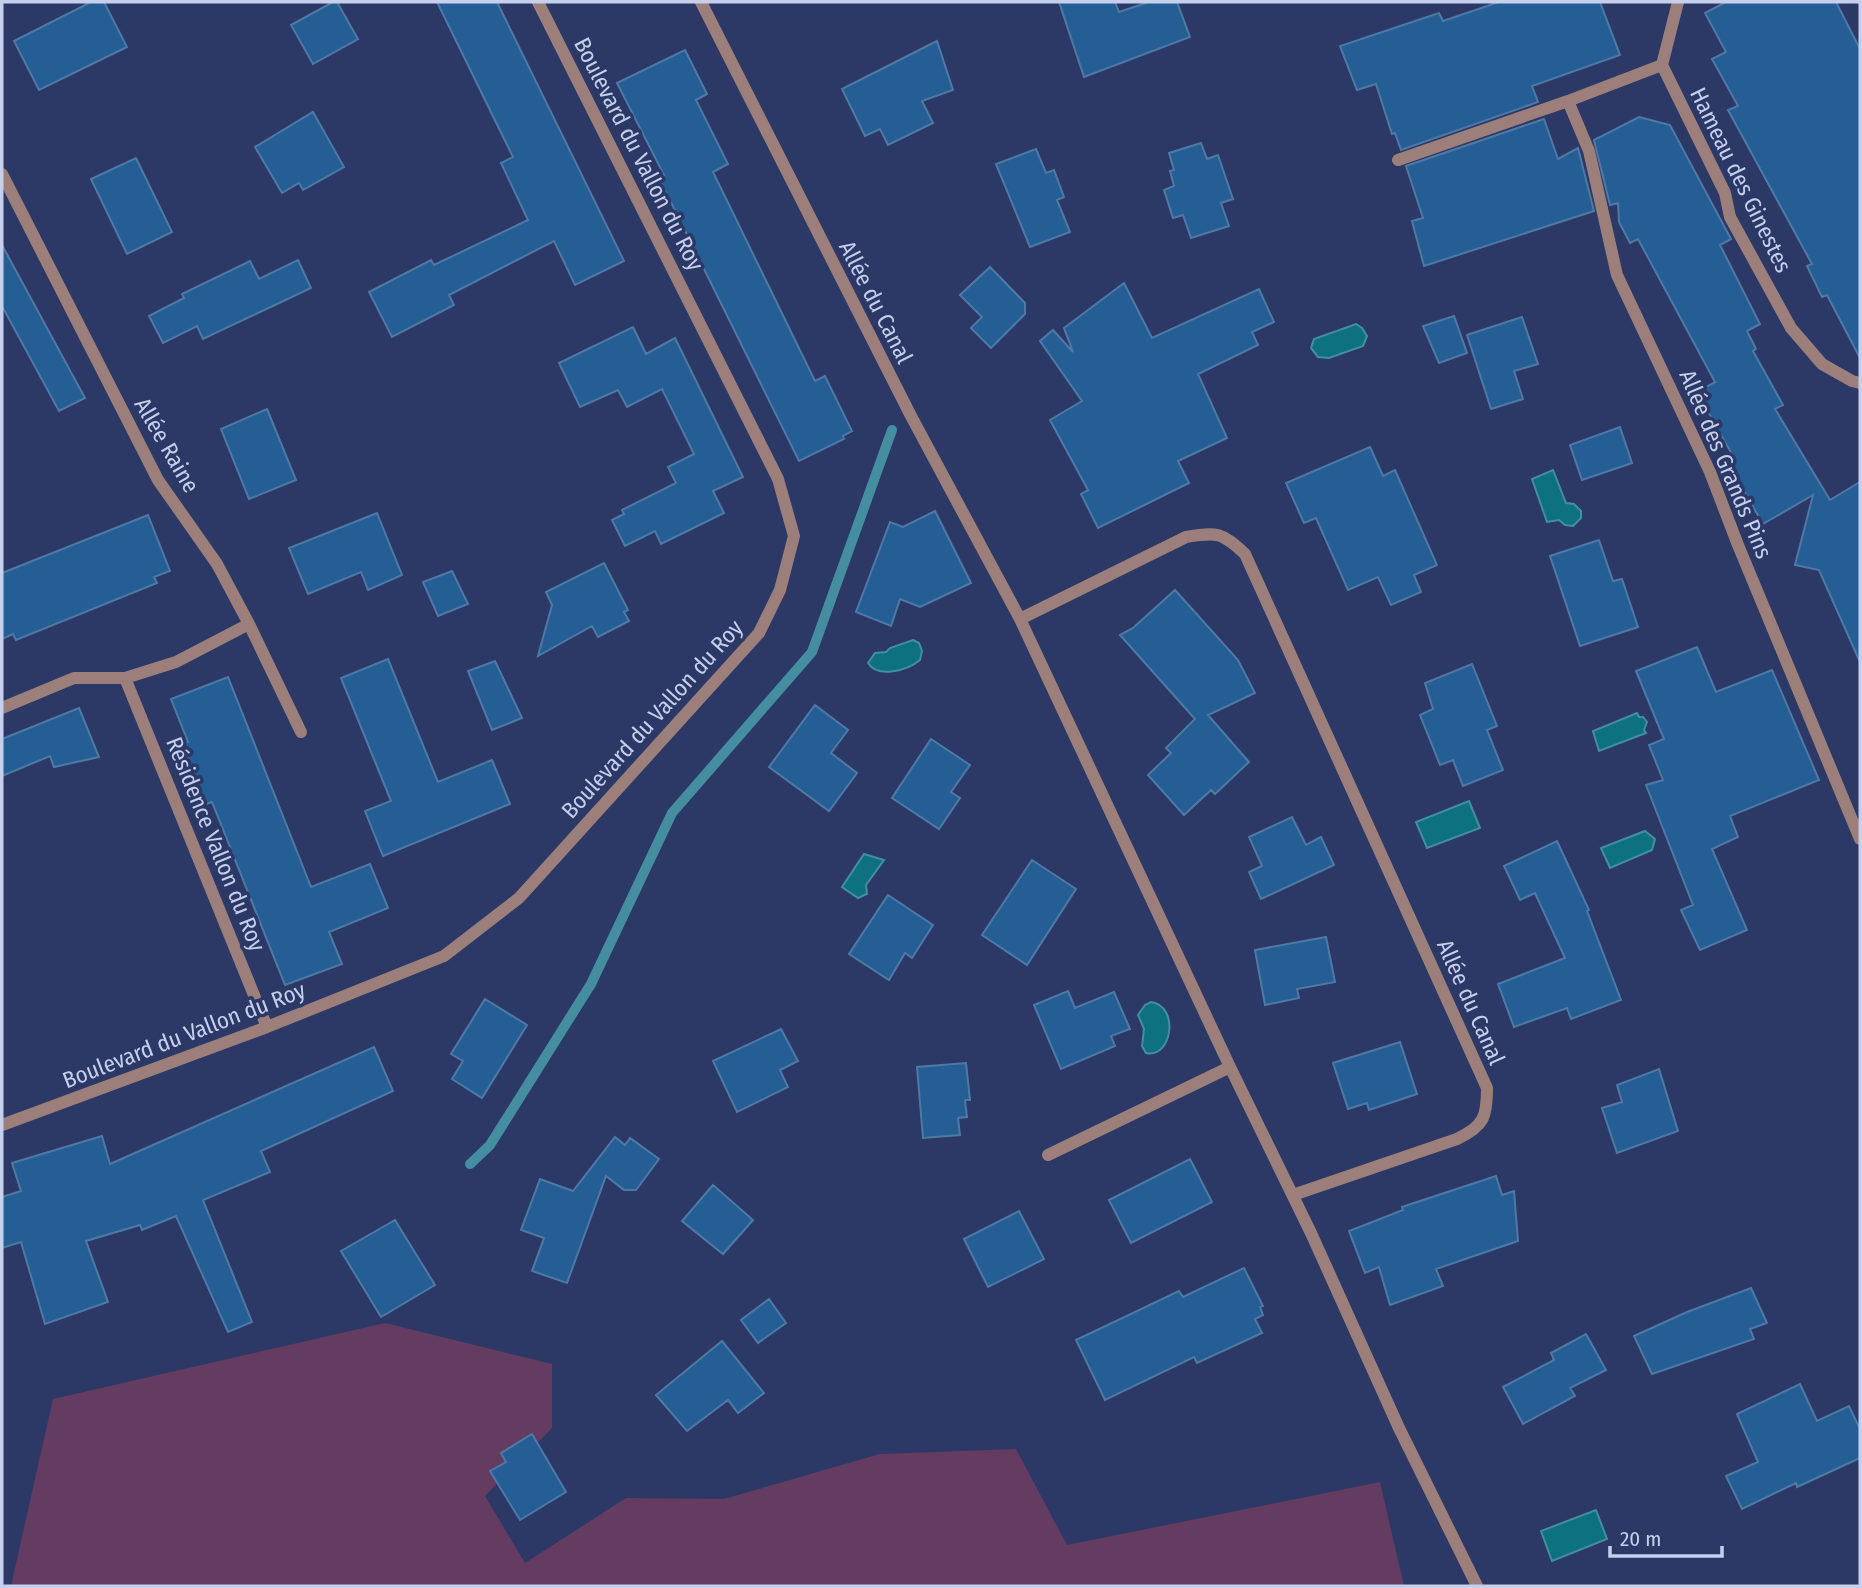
<svg xmlns="http://www.w3.org/2000/svg" width="1862" height="1588" font-family="'Fira Sans Condensed',sans-serif">
	<rect width="100%" height="100%" fill="#2c3967"/>
	<path fill="#643c61" d="M 385,1323 L 552,1364 L 552,1428 L 485,1496 L 525,1563 L 626,1498 L 724,1499 L 880,1454 L 1016,1449 L 1067,1545 L 1380,1482 L 1404,1586 L 11,1586 L 53,1399 Z"/>
	<path fill="#0d717f" stroke="#448ea0" stroke-width="2" d="M 1356,324 L 1362,328 L 1367,336 L 1363,346 L 1329,358 L 1318,357 L 1311,348 L 1314,339 Z
		M 1553,470 L 1566,503 L 1574,504 L 1581,511 L 1581,518 L 1573,526 L 1565,525 L 1559,520 L 1547,522 L 1532,479 Z
		M 913,640 L 919,643 L 922,651 L 920,660 C 908,670 878,679 868,663 L 875,653 L 886,652 L 890,648 Z
		M 1637,713 L 1639,717 L 1643,717 L 1647,722 L 1644,730 L 1646,733 L 1599,751 L 1593,731 Z
		M 1469,801 L 1480,828 L 1427,848 L 1416,822 Z
		M 1645,831 L 1655,839 L 1652,850 L 1610,868 L 1601,848 Z
		M 864,854 L 884,860 L 866,885 L 867,894 L 858,898 L 842,887 Z
		M 1151,1002 C 1180,1006 1172,1059 1146,1053 L 1142,1046 L 1144,1029 L 1138,1015 L 1145,1005 Z
		M 1596,1510 L 1607,1539 L 1552,1561 L 1541,1531 Z"/>
	<g fill="none" stroke-linecap="round" stroke-linejoin="round">
		<path stroke="#448ea0" stroke-width="10" d="M 470,1164 L 490,1145 L 591,984 L 672,813 L 812,652 L 892,430"/>
	</g>
	<path fill="#255e94" stroke="#4f79a5" stroke-width="2" d="M 91,2 L 104,2 L 127,47 L 39,90 L 14,41 Z
		M 333,2 L 337,2 L 358,39 L 313,64 L 291,25 Z
		M 437,2 L 497,2 L 624,261 L 575,285 L 554,241 L 449,295 L 454,305 L 392,337 L 369,292 L 431,260 L 434,265 L 528,220 L 501,163 L 513,157 Z
		M 1059,2 L 1115,2 L 1119,12 L 1149,2 L 1177,2 L 1190,37 L 1084,77 Z
		M 1499,2 L 1600,2 L 1620,55 L 1532,86 L 1538,102 L 1401,150 L 1395,133 L 1392,134 L 1376,84 L 1357,90 L 1340,46 L 1439,13 L 1443,21 Z
		M 1726,2 L 1836,2 L 1860,49 L 1860,358 L 1827,295 L 1822,297 L 1807,266 L 1812,264 L 1728,110 L 1738,106 L 1712,59 L 1726,52 L 1705,13 Z
		M 937,41 L 953,90 L 922,101 L 933,123 L 888,145 L 880,129 L 865,136 L 842,89 Z
		M 685,50 L 707,94 L 696,100 L 728,164 L 713,172 L 815,381 L 825,376 L 852,431 L 843,436 L 844,439 L 799,461 L 659,178 L 664,175 L 617,83 Z
		M 313,112 L 344,167 L 303,190 L 299,183 L 282,193 L 255,147 Z
		M 1639,117 L 1670,125 L 1731,239 L 1720,245 L 1760,324 L 1747,331 L 1756,349 L 1753,351 L 1783,405 L 1775,409 L 1830,500 L 1860,482 L 1860,662 L 1819,570 L 1795,565 L 1813,495 L 1763,524 L 1726,460 L 1733,456 L 1697,392 L 1715,382 L 1638,239 L 1630,243 L 1619,222 L 1618,203 L 1610,205 L 1594,140 Z
		M 1544,119 L 1558,159 L 1578,148 L 1594,211 L 1424,266 L 1412,221 L 1423,218 L 1406,166 Z
		M 1201,143 L 1207,159 L 1218,155 L 1233,199 L 1221,203 L 1229,226 L 1191,238 L 1183,215 L 1173,218 L 1164,190 L 1174,186 L 1170,171 L 1174,170 L 1169,153 Z
		M 1036,149 L 1046,173 L 1054,170 L 1064,197 L 1057,200 L 1070,232 L 1030,247 L 996,164 Z
		M 136,158 L 172,232 L 127,254 L 91,179 Z
		M 2,245 L 85,398 L 59,411 L 2,306 Z
		M 298,260 L 311,288 L 203,339 L 197,326 L 163,343 L 149,316 L 184,298 L 182,294 L 250,261 L 259,279 Z
		M 990,267 L 1025,303 L 1025,314 L 991,348 L 971,328 L 982,317 L 960,295 Z
		M 1124,283 L 1152,338 L 1259,289 L 1274,322 L 1252,332 L 1258,345 L 1198,374 L 1227,438 L 1178,461 L 1189,483 L 1098,528 L 1081,494 L 1088,490 L 1050,420 L 1082,401 L 1040,341 L 1053,330 L 1073,352 L 1064,328 Z
		M 1454,316 L 1467,353 L 1439,363 L 1423,326 Z
		M 1522,317 L 1538,364 L 1514,371 L 1523,399 L 1491,409 L 1467,335 Z
		M 633,327 L 646,354 L 675,338 L 743,477 L 713,491 L 724,513 L 661,544 L 655,531 L 625,546 L 612,520 L 624,514 L 622,510 L 676,483 L 668,467 L 694,454 L 662,389 L 627,407 L 618,390 L 580,407 L 559,363 Z
		M 267,409 L 296,480 L 249,499 L 221,429 Z
		M 1620,427 L 1632,463 L 1582,480 L 1570,445 Z
		M 1370,447 L 1383,476 L 1395,470 L 1437,565 L 1414,575 L 1421,592 L 1391,605 L 1378,577 L 1348,590 L 1316,518 L 1304,523 L 1286,483 Z
		M 935,511 L 971,583 L 920,607 L 900,599 L 891,626 L 856,612 L 890,522 L 903,527 Z
		M 377,513 L 402,575 L 368,590 L 361,572 L 308,594 L 289,548 Z
		M 148,515 L 170,571 L 154,577 L 157,583 L 16,640 L 13,634 L 2,639 L 2,573 Z
		M 1599,540 L 1613,581 L 1622,579 L 1638,627 L 1580,646 L 1550,556 Z
		M 604,563 L 628,610 L 624,612 L 629,621 L 598,637 L 592,626 L 538,656 L 552,605 L 546,592 Z
		M 452,571 L 468,604 L 438,616 L 423,582 Z
		M 1175,590 L 1238,660 L 1255,693 L 1208,715 L 1249,762 L 1215,794 L 1211,790 L 1184,815 L 1148,775 L 1171,753 L 1166,748 L 1195,719 L 1120,635 L 1133,628 Z
		M 1697,647 L 1716,692 L 1772,670 L 1819,780 L 1730,816 L 1738,837 L 1712,849 L 1747,930 L 1700,950 L 1681,910 L 1693,905 L 1646,785 L 1663,780 L 1649,745 L 1664,739 L 1636,671 Z
		M 388,659 L 438,782 L 492,760 L 510,804 L 383,856 L 365,811 L 391,801 L 341,678 Z
		M 495,661 L 522,718 L 492,730 L 468,671 Z
		M 1472,664 L 1497,726 L 1487,730 L 1503,770 L 1463,786 L 1453,760 L 1440,765 L 1420,715 L 1433,709 L 1425,683 Z
		M 228,677 L 311,887 L 370,864 L 388,908 L 329,932 L 342,964 L 285,985 L 212,802 L 206,804 L 183,744 L 188,742 L 171,699 Z
		M 815,705 L 848,730 L 831,753 L 857,773 L 829,811 L 769,767 Z
		M 79,708 L 99,757 L 54,767 L 50,756 L 2,776 L 2,739 Z
		M 931,739 L 970,765 L 951,792 L 960,798 L 939,829 L 892,798 Z
		M 1292,817 L 1306,845 L 1321,837 L 1334,865 L 1261,899 L 1249,872 L 1262,866 L 1249,837 Z
		M 1557,841 L 1589,910 L 1587,911 L 1621,1000 L 1571,1019 L 1567,1008 L 1514,1027 L 1498,984 L 1565,958 L 1535,893 L 1520,900 L 1504,866 Z
		M 1032,860 L 1076,889 L 1027,965 L 982,935 Z
		M 888,895 L 933,925 L 912,958 L 905,953 L 889,980 L 849,954 Z
		M 1326,937 L 1335,982 L 1297,989 L 1299,998 L 1265,1005 L 1255,950 Z
		M 1068,991 L 1075,1008 L 1114,992 L 1130,1029 L 1111,1036 L 1115,1046 L 1061,1069 L 1034,1005 Z
		M 485,999 L 527,1025 L 482,1098 L 452,1079 L 463,1061 L 451,1054 Z
		M 781,1029 L 798,1061 L 780,1070 L 788,1087 L 737,1112 L 713,1061 Z
		M 1400,1042 L 1417,1094 L 1369,1110 L 1367,1103 L 1348,1109 L 1333,1063 Z
		M 374,1047 L 393,1091 L 261,1151 L 270,1172 L 203,1200 L 252,1322 L 228,1332 L 176,1216 L 142,1230 L 140,1225 L 86,1241 L 108,1302 L 45,1324 L 21,1242 L 2,1248 L 2,1197 L 21,1191 L 12,1163 L 102,1136 L 110,1164 Z
		M 966,1063 L 970,1100 L 965,1100 L 967,1117 L 958,1118 L 960,1135 L 923,1138 L 917,1067 Z
		M 1659,1069 L 1678,1131 L 1617,1153 L 1602,1108 L 1622,1102 L 1617,1085 Z
		M 615,1137 L 625,1145 L 630,1138 L 659,1159 L 636,1190 L 624,1190 L 606,1176 L 567,1283 L 532,1271 L 544,1238 L 521,1230 L 540,1179 L 573,1191 Z
		M 1190,1159 L 1212,1202 L 1131,1243 L 1109,1200 Z
		M 1496,1176 L 1502,1195 L 1514,1191 L 1518,1241 L 1436,1269 L 1443,1286 L 1390,1305 L 1379,1267 L 1365,1273 L 1349,1231 L 1403,1210 L 1402,1207 Z
		M 713,1185 L 753,1220 L 723,1254 L 682,1221 Z
		M 1019,1211 L 1044,1259 L 988,1287 L 964,1239 Z
		M 395,1220 L 435,1285 L 381,1317 L 341,1251 Z
		M 1244,1268 L 1263,1306 L 1260,1307 L 1263,1315 L 1255,1319 L 1262,1333 L 1197,1363 L 1194,1357 L 1105,1400 L 1076,1340 L 1179,1291 L 1183,1297 Z
		M 1751,1288 L 1767,1323 L 1750,1329 L 1754,1339 L 1652,1374 L 1634,1336 L 1687,1312 Z
		M 769,1299 L 786,1323 L 758,1343 L 741,1320 Z
		M 1586,1334 L 1606,1370 L 1570,1388 L 1575,1396 L 1523,1424 L 1503,1387 L 1554,1360 L 1551,1353 Z
		M 722,1341 L 764,1393 L 738,1413 L 728,1400 L 687,1431 L 656,1395 Z
		M 1800,1384 L 1817,1421 L 1849,1406 L 1860,1429 L 1860,1458 L 1797,1487 L 1796,1483 L 1742,1509 L 1726,1476 L 1758,1462 L 1737,1414 Z
		M 532,1434 L 566,1492 L 520,1520 L 490,1471 L 506,1462 L 501,1453 Z"/>
	<g fill="none" stroke-linecap="round" stroke-linejoin="round">
		<path stroke="#9c7f7a" stroke-width="12" d="M 701,2 L 911,416 L 1020,619
			M 1678,2 L 1662,65 L 1725,193 L 1730,217 L 1791,328 L 1822,364 L 1852,381 L 1860,383
			M 1568,101 L 1589,151 L 1617,275 L 1710,472 L 1738,545 L 1860,839
			M 1398,160 L 1568,101 L 1662,65
			M 2,174 L 158,480 L 217,564 L 249,624 L 301,732
			M 125,678 L 267,1027
			M 2,708 L 74,678 L 125,678 L 176,662 L 249,624
			M 2,1125 L 267,1027 L 444,956 L 519,898 L 759,633 L 780,590 L 794,536 L 778,479 L 538,2
			M 1048,1155 L 1230,1067
			M 1293,1195 L 1457,1139 C 1484,1126 1487,1117 1487,1088 L 1245,554 C 1222,532 1217,532 1186,537 L 1020,619 L 1230,1067 L 1311,1233 L 1399,1428 L 1477,1586"/>
	</g>
	<g text-anchor="middle" stroke-width="7" stroke-linejoin="round" paint-order="stroke">
		<g font-size="23" fill="#c6d0ed" stroke="#2c3967">
			<text transform="translate(639 154) rotate(63)" y="8">Boulevard du Vallon du Roy</text>
			<text transform="translate(1741 180) rotate(64)" y="8">Hameau des Ginestes</text>
			<text transform="translate(876 302) rotate(63)" y="8">Allée du Canal</text>
			<text transform="translate(167 445) rotate(60)" y="8">Allée Raine</text>
			<text transform="translate(1726 464) rotate(67)" y="8">Allée des Grands Pins</text>
			<text transform="translate(652 719) rotate(-48)" y="8">Boulevard du Vallon du Roy</text>
			<text transform="translate(216 844) rotate(68)" y="8">Résidence Vallon du Roy</text>
			<text transform="translate(1471 1002) rotate(66)" y="8">Allée du Canal</text>
			<text transform="translate(184 1035) rotate(-21)" y="8">Boulevard du Vallon du Roy</text>
		</g>
	</g>
	<rect width="1862" height="1588" fill="none" stroke="#c6d0ed" stroke-width="7"/>
	<path d="M1610 1546v10h112v-10" fill="none" stroke="#c6d0ed" stroke-width="3.5"/>
	<text x="1620" y="1546" font-size="21" fill="#c6d0ed" stroke="#2c3967" stroke-width="5" paint-order="stroke">20 m</text>
</svg>
